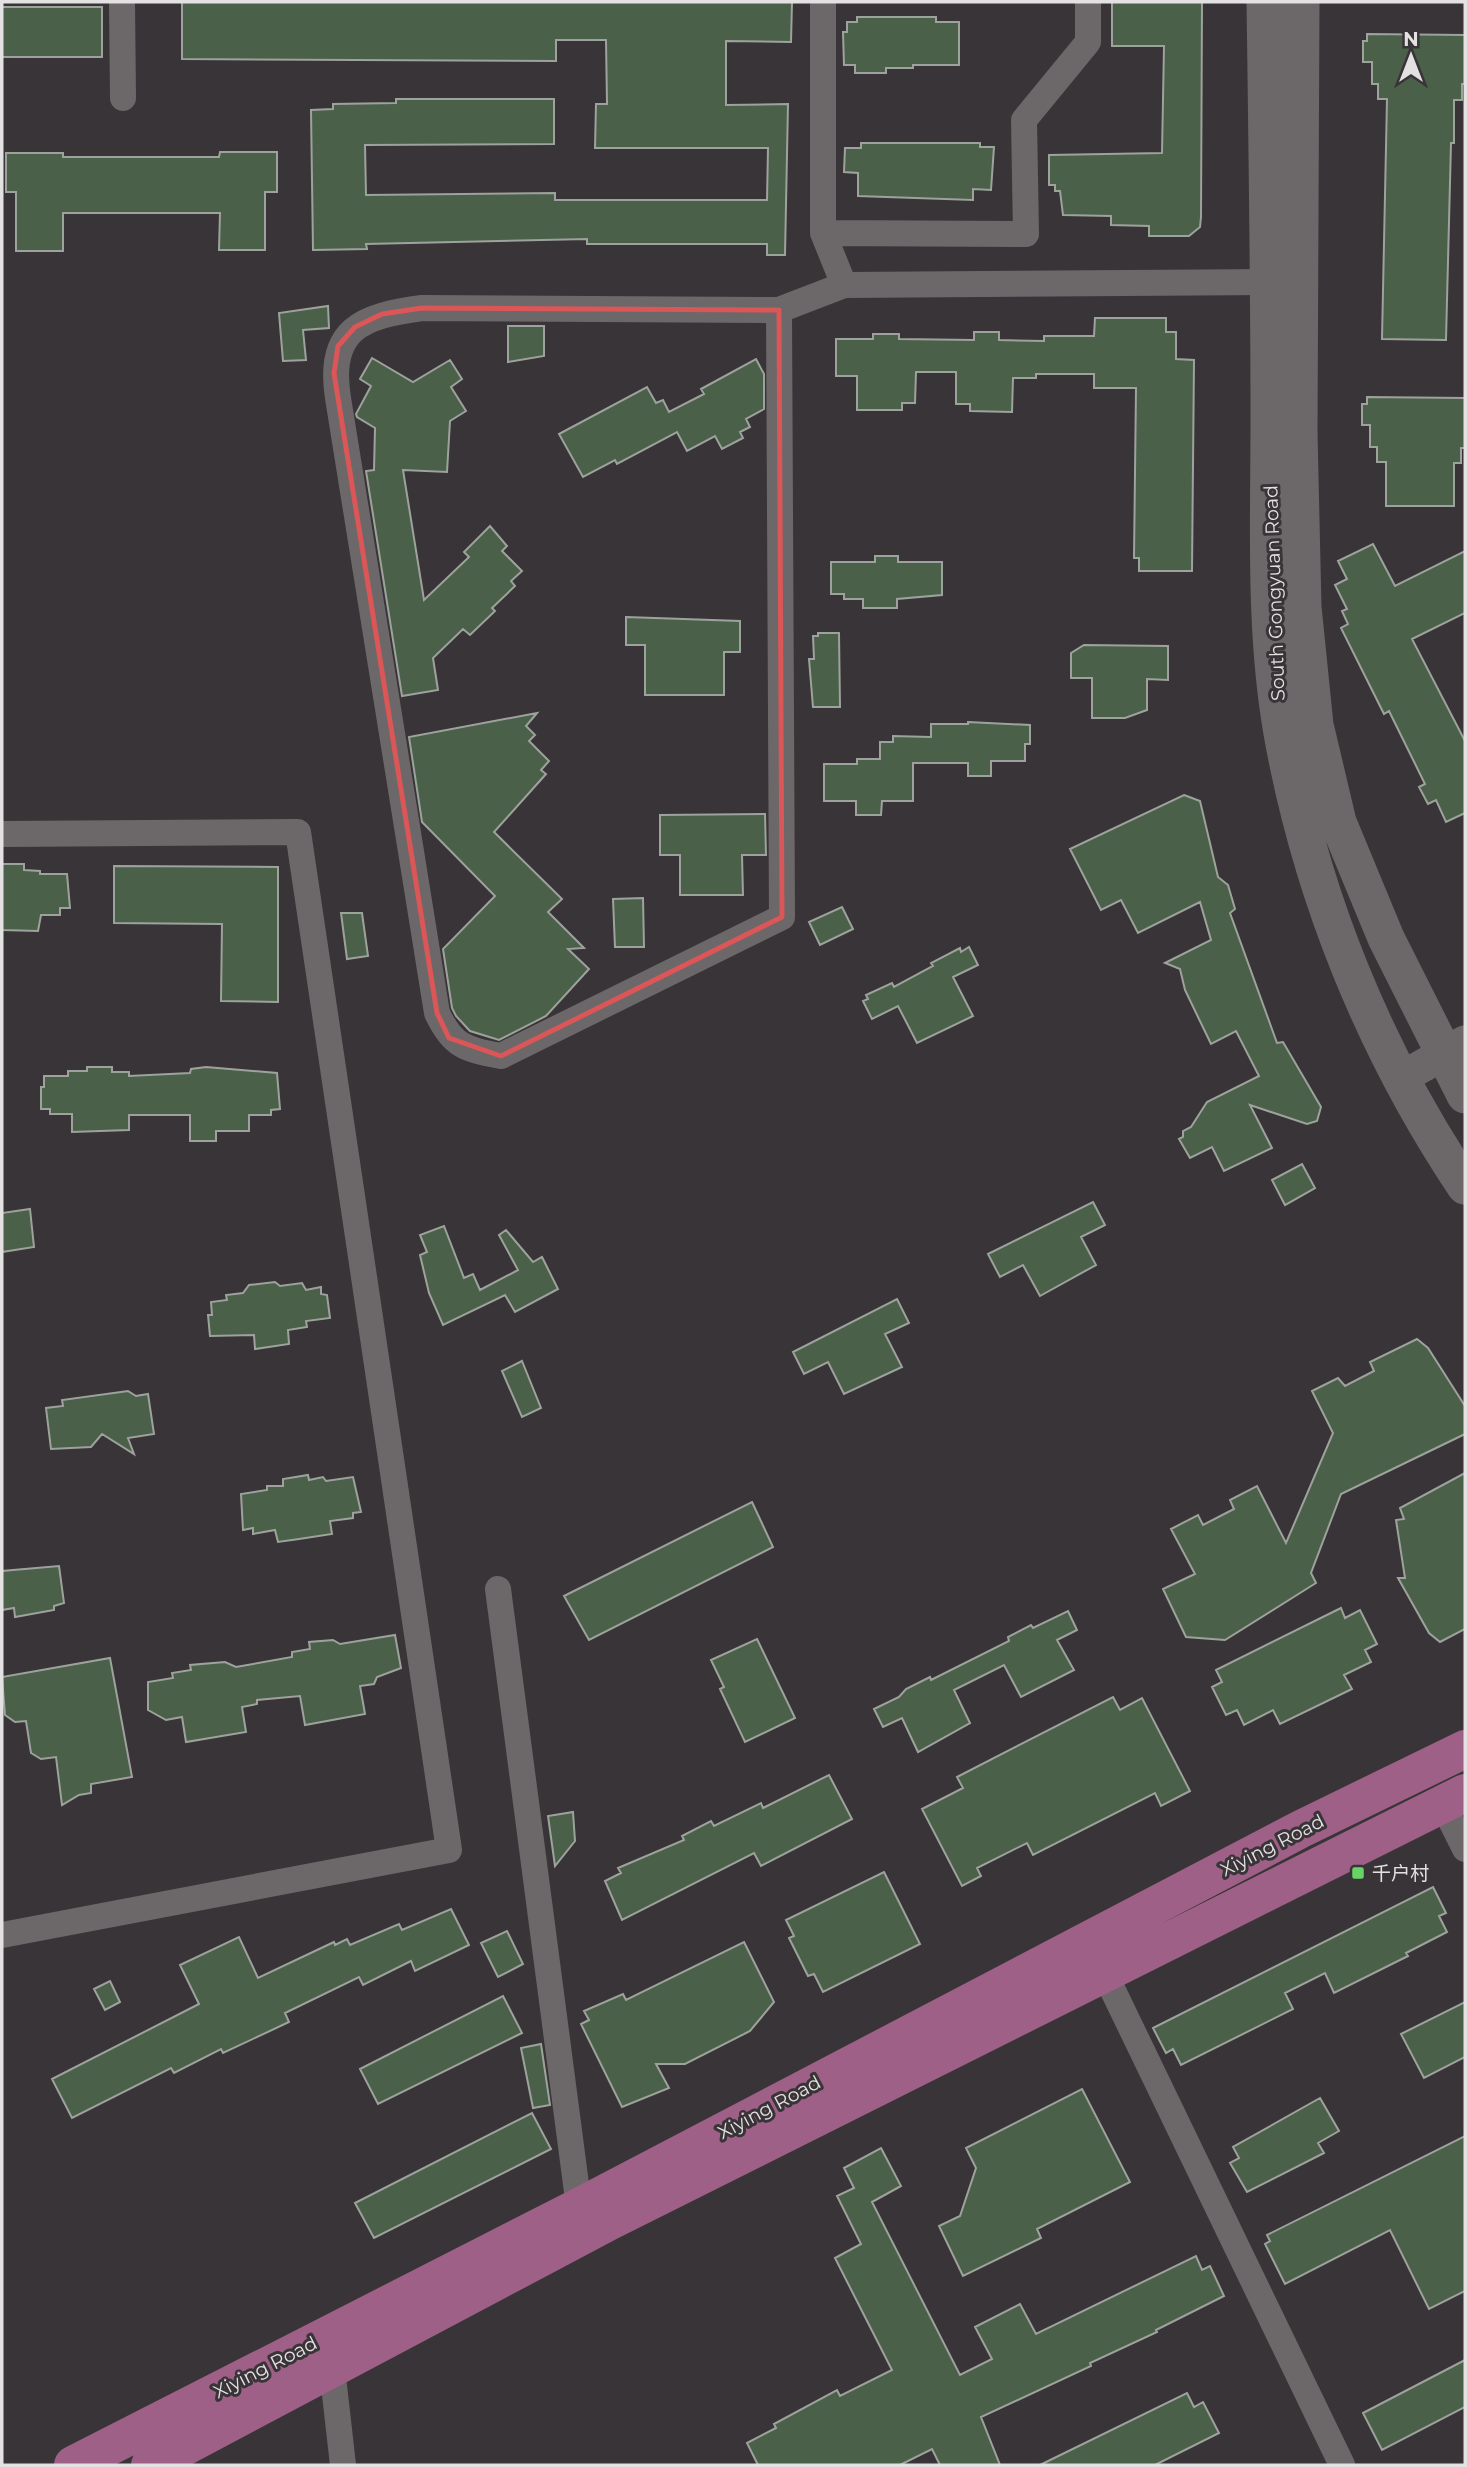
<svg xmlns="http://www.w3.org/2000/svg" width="1467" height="2467" font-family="Montserrat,'Noto Sans SC',sans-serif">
	<rect width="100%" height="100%" fill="#393437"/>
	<path fill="#4a6049" stroke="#9ea29d" stroke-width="2" d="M 182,2 L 792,2 L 791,42 L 726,41 L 726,105 L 788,104 L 785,255 L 767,255 L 767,244 L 587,244 L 587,239 L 366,244 L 367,249 L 313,250 L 311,110 L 333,109 L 333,104 L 396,103 L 396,99 L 554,99 L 554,144 L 365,145 L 366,195 L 555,193 L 555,200 L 767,200 L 768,148 L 595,148 L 596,104 L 607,104 L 606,40 L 556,40 L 556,61 L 182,59 Z
		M 1112,2 L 1202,2 L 1201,217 L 1200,227 L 1189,236 L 1149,236 L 1149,226 L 1111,225 L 1111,216 L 1063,215 L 1060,191 L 1055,191 L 1055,185 L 1049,185 L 1049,155 L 1162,153 L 1164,46 L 1112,46 Z
		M 2,7 L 102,7 L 102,57 L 2,57 Z
		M 857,17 L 936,17 L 936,22 L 959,22 L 959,65 L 913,65 L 913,68 L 886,68 L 886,73 L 855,73 L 855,65 L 844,65 L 843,32 L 847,32 L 847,22 L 857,22 Z
		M 1367,34 L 1465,35 L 1465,84 L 1462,84 L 1462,100 L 1454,100 L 1454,143 L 1451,143 L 1446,340 L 1382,339 L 1387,99 L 1378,99 L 1378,84 L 1372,84 L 1372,62 L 1363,62 L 1363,41 L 1367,41 Z
		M 861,143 L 980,143 L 980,147 L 994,147 L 991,190 L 973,189 L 973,200 L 858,196 L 858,173 L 844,172 L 845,148 L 861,148 Z
		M 220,152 L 277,152 L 277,192 L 265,192 L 265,250 L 219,250 L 220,213 L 63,213 L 63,251 L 16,251 L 16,192 L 6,192 L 6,153 L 63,153 L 63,157 L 219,157 Z
		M 328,306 L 329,328 L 303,330 L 306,360 L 283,361 L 279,313 Z
		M 1095,318 L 1166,318 L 1166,332 L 1176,332 L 1176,359 L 1194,360 L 1192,571 L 1139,571 L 1139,558 L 1134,558 L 1136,388 L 1094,388 L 1094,374 L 1036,374 L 1036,378 L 1013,378 L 1012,412 L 970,411 L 970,404 L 956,404 L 956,372 L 916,372 L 915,403 L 902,403 L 902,410 L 857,410 L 857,376 L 836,376 L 836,339 L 873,339 L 873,334 L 899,334 L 899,339 L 974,340 L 974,332 L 999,332 L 999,340 L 1044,341 L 1044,336 L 1094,336 Z
		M 508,326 L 544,326 L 544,356 L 508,362 Z
		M 372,358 L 413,382 L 450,360 L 462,379 L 451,387 L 466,411 L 450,421 L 447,472 L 403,470 L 424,600 L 469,557 L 464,552 L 490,526 L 507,546 L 502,551 L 522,571 L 511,581 L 515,586 L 492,608 L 495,611 L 470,635 L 463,629 L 433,658 L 438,690 L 402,696 L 366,471 L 374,470 L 375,428 L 357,417 L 356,414 L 371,386 L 360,379 Z
		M 756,359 L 764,374 L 764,409 L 746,419 L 750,427 L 740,432 L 743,438 L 722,449 L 715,436 L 687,451 L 677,432 L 617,464 L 615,460 L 583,477 L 559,434 L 647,387 L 656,403 L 663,400 L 669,412 L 704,394 L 701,389 Z
		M 1367,397 L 1465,398 L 1465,448 L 1461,448 L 1461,463 L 1454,463 L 1454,506 L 1386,506 L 1386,462 L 1377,462 L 1377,447 L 1370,447 L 1370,425 L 1362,425 L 1362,404 L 1367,404 Z
		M 1373,544 L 1395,586 L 1465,551 L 1465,613 L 1412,639 L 1465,741 L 1465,813 L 1446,822 L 1436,800 L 1428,804 L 1419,787 L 1425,784 L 1389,711 L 1384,714 L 1341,628 L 1348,624 L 1342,611 L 1347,609 L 1335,585 L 1347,579 L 1338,561 Z
		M 875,556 L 898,556 L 898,562 L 942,562 L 942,595 L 897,599 L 897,608 L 863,608 L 863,599 L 844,599 L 844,594 L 831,594 L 831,562 L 875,562 Z
		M 626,617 L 740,621 L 740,652 L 724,652 L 724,695 L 645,695 L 645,645 L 626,645 Z
		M 818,633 L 839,633 L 840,707 L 813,707 L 809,659 L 814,659 L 813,636 L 818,636 Z
		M 1084,645 L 1168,646 L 1168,680 L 1147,679 L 1147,710 L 1125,718 L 1092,718 L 1092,678 L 1071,678 L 1071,653 Z
		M 537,713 L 526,726 L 535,735 L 529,741 L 549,761 L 541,770 L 546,774 L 494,832 L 562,899 L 548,912 L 584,948 L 568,949 L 589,969 L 546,1016 L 499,1040 L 470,1031 L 456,1016 L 452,1008 L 443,949 L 495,896 L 422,822 L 409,737 Z
		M 968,722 L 1030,725 L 1030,744 L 1025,744 L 1025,761 L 991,761 L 991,776 L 968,776 L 968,763 L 913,763 L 913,801 L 882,801 L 881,815 L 856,815 L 856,801 L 824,801 L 824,764 L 857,764 L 857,759 L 880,759 L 880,742 L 893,742 L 893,736 L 931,737 L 931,724 L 968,724 Z
		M 1184,795 L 1200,801 L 1218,877 L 1228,885 L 1235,909 L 1230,913 L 1277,1043 L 1283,1042 L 1321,1107 L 1317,1121 L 1307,1124 L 1250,1105 L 1272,1148 L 1224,1171 L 1212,1147 L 1190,1158 L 1179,1139 L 1183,1137 L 1183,1131 L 1191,1127 L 1207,1102 L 1259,1076 L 1236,1031 L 1211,1044 L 1185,990 L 1180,969 L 1165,963 L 1211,940 L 1200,902 L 1138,933 L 1121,900 L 1101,910 L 1070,849 Z
		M 765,814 L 766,855 L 742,855 L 743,895 L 680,895 L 680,855 L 660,855 L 660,815 Z
		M 2,864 L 24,864 L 24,870 L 40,871 L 40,874 L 67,874 L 70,908 L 60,908 L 60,915 L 41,915 L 38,931 L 2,930 Z
		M 114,866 L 278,867 L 278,1002 L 221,1001 L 222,924 L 114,923 Z
		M 643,898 L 644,947 L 615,947 L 613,899 Z
		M 842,907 L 853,929 L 820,945 L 809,922 Z
		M 341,913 L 362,913 L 368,956 L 347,959 Z
		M 969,947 L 978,965 L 953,977 L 973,1016 L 917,1043 L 898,1006 L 872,1019 L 863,1001 L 868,999 L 866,995 L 892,983 L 894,987 L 933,966 L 931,963 L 960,948 L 961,952 Z
		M 87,1067 L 112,1067 L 112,1072 L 129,1072 L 129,1076 L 190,1073 L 191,1069 L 206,1067 L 277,1073 L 280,1109 L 271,1110 L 271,1115 L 249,1115 L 249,1131 L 216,1131 L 216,1141 L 190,1141 L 190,1115 L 129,1115 L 129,1130 L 72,1132 L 72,1114 L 50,1114 L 50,1109 L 41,1109 L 41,1087 L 44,1087 L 44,1076 L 68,1076 L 68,1071 L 87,1071 Z
		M 1302,1164 L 1315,1188 L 1285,1205 L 1272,1180 Z
		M 1093,1202 L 1105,1225 L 1081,1237 L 1096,1265 L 1040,1296 L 1023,1265 L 1000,1277 L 988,1254 Z
		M 30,1209 L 34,1247 L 2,1252 L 2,1213 Z
		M 444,1226 L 464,1278 L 473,1274 L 480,1290 L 518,1270 L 499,1235 L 506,1230 L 533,1262 L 542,1257 L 558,1289 L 515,1312 L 505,1295 L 443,1325 L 429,1293 L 420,1255 L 427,1252 L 420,1235 Z
		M 275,1282 L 280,1286 L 302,1283 L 306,1290 L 321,1287 L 321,1294 L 327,1295 L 330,1318 L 306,1321 L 307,1327 L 288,1330 L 289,1344 L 255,1349 L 254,1335 L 210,1336 L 208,1315 L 212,1315 L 211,1302 L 227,1300 L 226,1295 L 243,1293 L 249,1285 Z
		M 897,1299 L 909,1323 L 885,1334 L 902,1367 L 844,1394 L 828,1362 L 804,1374 L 793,1352 Z
		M 1417,1339 L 1428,1348 L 1465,1406 L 1465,1434 L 1341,1494 L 1311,1573 L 1316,1583 L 1225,1640 L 1186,1637 L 1163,1589 L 1195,1574 L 1171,1529 L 1198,1515 L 1203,1525 L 1234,1509 L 1230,1500 L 1257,1486 L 1286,1543 L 1333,1433 L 1312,1391 L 1338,1378 L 1345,1386 L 1374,1371 L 1370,1362 Z
		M 522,1361 L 541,1408 L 522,1417 L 502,1371 Z
		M 128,1391 L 136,1396 L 148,1394 L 154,1434 L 128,1438 L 134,1454 L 102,1434 L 91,1447 L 51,1449 L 46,1408 L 63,1406 L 62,1400 Z
		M 1465,1473 L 1465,1629 L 1440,1642 L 1429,1633 L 1398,1578 L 1405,1578 L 1396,1520 L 1404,1519 L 1400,1508 Z
		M 308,1475 L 309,1480 L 323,1477 L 326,1481 L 353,1477 L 361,1512 L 353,1513 L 353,1518 L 330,1521 L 332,1534 L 299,1539 L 278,1542 L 275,1530 L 253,1534 L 253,1528 L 243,1530 L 241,1494 L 267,1490 L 267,1486 L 283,1486 L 283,1479 Z
		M 752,1502 L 773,1547 L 589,1640 L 564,1596 Z
		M 59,1566 L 64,1603 L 54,1606 L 54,1610 L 15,1617 L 14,1608 L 2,1610 L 2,1571 Z
		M 1341,1608 L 1345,1618 L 1360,1610 L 1377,1644 L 1365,1650 L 1371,1662 L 1344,1675 L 1352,1689 L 1280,1724 L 1273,1710 L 1244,1725 L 1237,1710 L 1226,1715 L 1212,1687 L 1222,1682 L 1216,1670 Z
		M 1068,1611 L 1077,1630 L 1057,1640 L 1074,1670 L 1021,1697 L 1004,1665 L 954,1690 L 970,1723 L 918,1752 L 902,1718 L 883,1727 L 874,1709 L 899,1697 L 906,1689 L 930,1677 L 931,1680 L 1009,1641 L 1008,1637 L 1031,1625 L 1033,1628 Z
		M 395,1635 L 401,1668 L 377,1677 L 374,1684 L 360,1686 L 365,1714 L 305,1725 L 300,1696 L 257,1700 L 257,1704 L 242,1707 L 246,1732 L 186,1742 L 182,1717 L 166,1720 L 148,1710 L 148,1682 L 173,1678 L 172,1673 L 191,1670 L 190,1665 L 225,1662 L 236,1667 L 292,1657 L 292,1652 L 310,1649 L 309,1642 L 333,1640 L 340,1644 Z
		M 757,1639 L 795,1718 L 745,1742 L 720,1689 L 724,1687 L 711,1660 Z
		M 110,1658 L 132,1777 L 91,1784 L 91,1793 L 79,1795 L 62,1805 L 56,1757 L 41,1759 L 31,1753 L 26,1721 L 15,1722 L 5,1715 L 2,1677 Z
		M 1113,1697 L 1120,1710 L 1142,1698 L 1190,1791 L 1161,1806 L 1155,1793 L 1033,1855 L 1027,1843 L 977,1868 L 981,1876 L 962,1886 L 922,1809 L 963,1788 L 957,1777 Z
		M 829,1775 L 852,1819 L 761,1866 L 754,1853 L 622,1920 L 605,1881 L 621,1873 L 618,1868 L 684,1840 L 682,1836 L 711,1821 L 714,1826 L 761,1803 L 763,1808 Z
		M 573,1812 L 575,1841 L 555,1866 L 548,1816 Z
		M 884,1872 L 920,1944 L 823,1992 L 814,1974 L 808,1976 L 789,1938 L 794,1936 L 786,1920 Z
		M 1433,1887 L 1446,1913 L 1439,1916 L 1447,1932 L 1406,1953 L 1408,1956 L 1334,1993 L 1325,1973 L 1285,1993 L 1293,2009 L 1181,2065 L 1173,2049 L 1166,2053 L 1153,2028 Z
		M 451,1909 L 469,1945 L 415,1971 L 411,1961 L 363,1985 L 359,1977 L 285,2013 L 289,2022 L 223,2053 L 221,2049 L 174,2073 L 171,2068 L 72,2118 L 52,2079 L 199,2004 L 180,1965 L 239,1937 L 258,1978 L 334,1942 L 335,1945 L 347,1939 L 350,1945 L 399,1924 L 402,1930 Z
		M 507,1931 L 523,1964 L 498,1977 L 481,1943 Z
		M 744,1942 L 774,2002 L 750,2031 L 685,2064 L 656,2064 L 669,2088 L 622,2107 L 581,2024 L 589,2020 L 584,2011 L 623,1994 L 626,2000 Z
		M 110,1981 L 120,2002 L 105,2010 L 94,1989 Z
		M 503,1996 L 522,2033 L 378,2104 L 360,2069 Z
		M 1465,2002 L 1465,2057 L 1424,2078 L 1401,2034 Z
		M 541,2044 L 550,2105 L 533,2108 L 521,2048 Z
		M 1082,2089 L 1130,2182 L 1037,2229 L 1041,2238 L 963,2276 L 939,2226 L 960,2216 L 976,2168 L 966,2148 Z
		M 1320,2098 L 1339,2131 L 1318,2143 L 1324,2153 L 1247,2192 L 1230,2163 L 1239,2158 L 1233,2147 Z
		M 532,2113 L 551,2149 L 374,2238 L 355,2203 Z
		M 1465,2136 L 1465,2291 L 1429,2309 L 1390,2230 L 1285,2284 L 1265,2244 L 1270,2241 L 1267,2235 Z
		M 881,2148 L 901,2186 L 872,2202 L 960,2375 L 992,2359 L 975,2327 L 1020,2304 L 1036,2334 L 1196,2256 L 1202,2270 L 1210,2266 L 1224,2296 L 1156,2330 L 1157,2332 L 1090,2363 L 1091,2366 L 981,2417 L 1000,2465 L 940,2465 L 932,2449 L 900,2465 L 758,2465 L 747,2443 L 776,2428 L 774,2424 L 837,2390 L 840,2396 L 892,2370 L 835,2258 L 861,2244 L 837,2196 L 854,2188 L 844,2168 Z
		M 1465,2360 L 1465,2407 L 1382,2450 L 1363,2413 Z
		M 1187,2393 L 1194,2407 L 1203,2402 L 1219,2433 L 1155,2465 L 1040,2465 Z"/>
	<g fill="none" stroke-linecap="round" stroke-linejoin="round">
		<path stroke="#6c6769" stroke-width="26" d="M 122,2 L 123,98
			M 823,2 L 823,233 L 844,285
			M 823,233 L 1026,234 L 1024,120 L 1088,42 L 1088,2
			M 779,310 L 782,917 L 501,1056 C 465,1049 453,1047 437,1013 L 338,398 C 327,329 362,316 422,308 L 779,310 L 844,285 L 1284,282
			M 2,834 L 298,832 L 449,1850 L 2,1935
			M 498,1589 L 579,2207
			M 1443,1805 L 1465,1849
			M 1105,1974 L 1342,2465
			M 332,2368 L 343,2465"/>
		<path stroke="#6c6769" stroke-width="33" d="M 1401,1078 L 1465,1042"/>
		<path stroke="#6c6769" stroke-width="37" d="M 1265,2 C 1267,141 1269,281 1269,420 C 1269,524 1264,630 1282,733 C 1311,895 1374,1050 1465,1186
			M 1301,2 L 1299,433 L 1303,607 L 1315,725 L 1338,822 L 1386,938 L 1465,1095"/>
		<path stroke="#9e6086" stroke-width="38" d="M 73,2465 L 579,2207 L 1301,1829 L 1465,1749
			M 150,2465 L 610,2221 L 1465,1793"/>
	</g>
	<path fill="none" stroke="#da5657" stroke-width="5" stroke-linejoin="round" d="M 422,308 L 779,310 L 782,917 L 501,1056 L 449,1038 L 437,1013 L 334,373 L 338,346 L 355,327 L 382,314 Z"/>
	<rect fill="#68d465" stroke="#393437" stroke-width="2.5" x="1351" y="1866" width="14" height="14" rx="3.5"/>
	<g text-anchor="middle" stroke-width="6" stroke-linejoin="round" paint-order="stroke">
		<g font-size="19" fill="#e4e1e3" stroke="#393437">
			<text transform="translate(1274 593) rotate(-92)" y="7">South Gongyuan Road</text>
			<text transform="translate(1272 1845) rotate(-27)" y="7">Xiying Road</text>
			<text transform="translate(769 2107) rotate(-28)" y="7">Xiying Road</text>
			<text transform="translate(265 2367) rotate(-27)" y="7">Xiying Road</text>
		</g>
		<g font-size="19" fill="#e4e1e3" stroke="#393437" text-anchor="start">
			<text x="1372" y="1880">千户村</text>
		</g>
	</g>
	<rect width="1467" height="2467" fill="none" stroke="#e4e1e3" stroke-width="7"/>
	<g transform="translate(1411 56)" stroke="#393437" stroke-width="5" paint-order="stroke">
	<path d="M0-5L12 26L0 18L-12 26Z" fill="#e4e1e3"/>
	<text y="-10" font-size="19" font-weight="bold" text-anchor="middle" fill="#e4e1e3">N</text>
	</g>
</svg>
